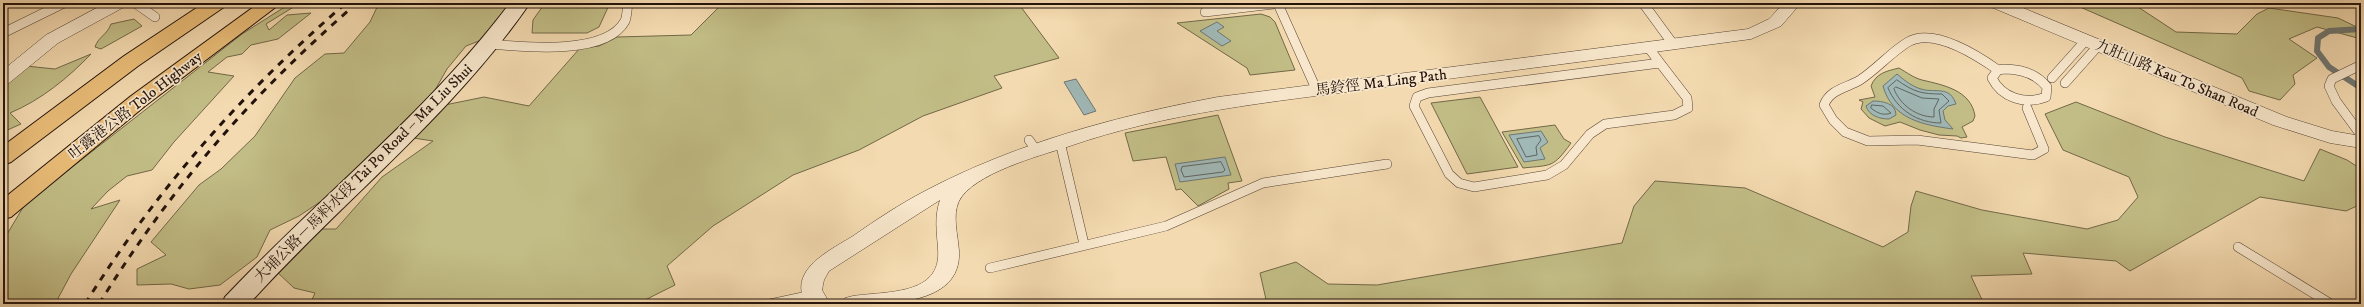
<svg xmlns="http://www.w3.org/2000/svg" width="2364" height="307" font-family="'IM FELL DW Pica','Noto Serif TC',serif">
	<rect width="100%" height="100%" fill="#f4dab0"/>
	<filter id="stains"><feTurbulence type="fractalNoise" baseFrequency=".005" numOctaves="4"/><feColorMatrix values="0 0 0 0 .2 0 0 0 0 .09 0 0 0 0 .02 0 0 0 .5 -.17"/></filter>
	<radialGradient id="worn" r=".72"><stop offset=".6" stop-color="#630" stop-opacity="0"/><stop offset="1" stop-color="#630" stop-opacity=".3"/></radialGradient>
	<path fill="#c2bd86" stroke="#726848" d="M 291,3 L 300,3 L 266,24 L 269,30 L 287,15 L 311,13 L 278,39 L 251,45 L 242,54 L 227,57 L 208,72 L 234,76 L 174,142 L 152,170 L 127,176 L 108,191 L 91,209 L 120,200 L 71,274 L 55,304 L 3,304 L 3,241 L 25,204 L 242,34 Z
		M 379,3 L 509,3 L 492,36 L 466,46 L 447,69 L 435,90 L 380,153 L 338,190 L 299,216 L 270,230 L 257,257 L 220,285 L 189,289 L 171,284 L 137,285 L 137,269 L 166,255 L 151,242 L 199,185 L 221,169 L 255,136 L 295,78 L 325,54 L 344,53 L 370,22 Z
		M 545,3 L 610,3 L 599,27 L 587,33 L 532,33 L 533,20 Z
		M 723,3 L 1018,3 L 1059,58 L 994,76 L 1002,88 L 923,116 L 859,150 L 793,175 L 713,226 L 667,266 L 675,285 L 637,304 L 310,304 L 315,293 L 294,288 L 276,271 L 315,229 L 336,229 L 382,177 L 433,141 L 407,137 L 435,107 L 484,97 L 529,106 L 580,48 L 599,46 L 617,37 L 691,35 Z
		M 2071,3 L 2132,3 L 2176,32 L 2237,34 L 2257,14 L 2269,8 L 2338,18 L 2361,29 L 2361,39 L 2317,27 L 2289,39 L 2317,58 L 2293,75 L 2295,84 L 2280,100 L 2249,91 L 2242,78 Z
		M 1261,14 L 1270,17 L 1275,22 L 1295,70 L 1250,75 L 1247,68 L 1177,23 Z
		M 134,19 L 142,26 L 101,49 L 95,47 C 98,37 107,35 111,24 Z
		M 91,54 C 68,78 41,100 10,113 L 21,124 L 3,132 L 3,67 L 26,66 L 55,69 Z
		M 1899,68 C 1906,72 1914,78 1922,80 C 1943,85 1971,90 1975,116 L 1973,121 L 1962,127 L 1967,137 L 1961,138 L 1957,136 L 1939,135 L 1920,130 L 1900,122 L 1885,126 L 1869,118 L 1861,109 L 1863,102 L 1859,100 L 1875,97 L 1871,86 C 1876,73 1887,71 1899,68 Z
		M 1480,97 L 1518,167 L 1467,174 L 1431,103 Z
		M 2076,102 L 2165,137 L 2304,181 L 2320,149 L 2347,160 L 2361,169 L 2361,204 L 2346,211 L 2260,197 L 2130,271 L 2116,261 L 2023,253 L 2032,274 L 1971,276 L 1984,304 L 1267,304 L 1260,273 L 1296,262 L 1328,284 L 1377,285 L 1622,243 L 1634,206 L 1655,181 L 1745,188 L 1883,247 L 1908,232 L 1911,206 L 1916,191 L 1982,210 L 2087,229 L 2118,220 L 2138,197 L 2129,177 L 2063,150 L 2045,114 Z
		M 1218,115 L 1242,181 L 1228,183 L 1229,189 L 1198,206 L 1181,189 L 1176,190 L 1166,157 L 1133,161 L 1125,133 Z
		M 1555,125 L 1564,139 L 1571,143 C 1553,168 1552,165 1523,168 L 1502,132 Z"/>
	<path fill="#a0b8b6" stroke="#6e7672" d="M 1217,22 L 1224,27 L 1217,31 L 1231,41 L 1222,46 L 1200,31 Z
		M 1897,74 C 1905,81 1914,88 1925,90 C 1939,92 1950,87 1956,104 L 1948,106 L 1943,111 L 1945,120 L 1953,129 C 1923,125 1892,119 1883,86 Z
		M 1076,79 L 1096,111 L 1084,115 L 1064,82 Z
		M 1873,101 C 1882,101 1896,103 1896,115 L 1889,119 C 1880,119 1869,116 1866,106 Z
		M 1541,131 L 1548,142 L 1540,148 L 1545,159 L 1524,162 L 1509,135 Z
		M 1225,157 L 1231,175 L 1180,182 L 1175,164 Z"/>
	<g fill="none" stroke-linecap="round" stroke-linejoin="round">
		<path stroke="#616560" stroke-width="1" d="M 1897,80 C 1914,92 1921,94 1942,94 L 1949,101 L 1939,110 L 1941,123 C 1918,123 1897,110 1888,88 Z
			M 1896,87 L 1922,98 L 1939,99 L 1934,109 L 1934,117 C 1917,117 1900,105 1894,89 Z
			M 1872,105 L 1883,106 L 1891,113 C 1883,116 1877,113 1871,108 Z
			M 1539,136 L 1541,140 L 1536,147 L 1537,155 L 1526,157 L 1517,139 Z
			M 1221,162 L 1225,170 L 1223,172 L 1184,177 L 1181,170 L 1182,167 Z"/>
		<path stroke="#6e7672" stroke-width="6" d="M 2361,29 L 2329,31 L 2318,38 L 2317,51 L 2329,67 L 2361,88"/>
		<defs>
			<path id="service" d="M 135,3 L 155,17
				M 1643,3 L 1673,44
				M 1278,4 L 1317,91
				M 1205,12 L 1282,3
				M 3,33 L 64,3
				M 490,44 C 523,47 606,56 625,21 C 627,17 627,8 628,3
				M 1648,47 L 1660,63
				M 1660,63 L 1687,98 L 1688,108 L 1674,115 L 1605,124 L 1590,134 L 1564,165 L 1547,175 L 1474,187 L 1459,183 L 1449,174 L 1414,106 L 1417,97 L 1428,93 Z
				M 2361,65 L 2332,79 L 2329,86 L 2336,101 L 2361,135
				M 2004,69 C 2021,69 2036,73 2047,87 L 2046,97 C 2025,105 2002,98 1992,78 L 1998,70 Z
				M 1998,70 C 1978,56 1934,27 1908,42 C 1891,52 1877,69 1860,80 C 1847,88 1830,89 1824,105 L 1833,120 L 1845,132 L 1868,141 L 1917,140 L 2033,155 L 2044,149 L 2027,108
				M 2052,78 L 2086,40
				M 2065,83 L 2098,46
				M 1029,140 L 1036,150
				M 1060,142 L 1084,244
				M 2238,247 L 2331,304
				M 990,268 L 1166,226 L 1263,183 L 1387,164
				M 770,304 L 812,295"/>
			<path id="minor" d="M 106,3 L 126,3 L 124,7 L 58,43 L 9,83 L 3,85 L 3,70 L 46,35 Z
				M 1784,3 L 1801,3 L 1781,26 L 1751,39 C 1626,56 1501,72 1377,88 C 1272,102 1167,112 1067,147 C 1038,156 973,174 959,201 C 952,216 958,235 959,251 C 962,307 884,304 842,304 L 845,298 L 853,296 C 886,291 942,296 938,249 C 937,233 934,217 940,200 L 829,271 L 824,280 L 822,290 L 830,304 L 806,304 C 787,270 829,251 853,236 C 876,220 900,204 925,191 C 1016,143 1117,116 1218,97 L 1748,29 L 1769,19 Z
				M 1989,3 L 2011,3 L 2287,117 L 2332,131 L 2361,136 L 2361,148 L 2330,143 L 2273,125 L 1991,7 Z"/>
			<path id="secondary" d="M 510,3 L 530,3 C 451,117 341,202 249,304 L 222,304 L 225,297 C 319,197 427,113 510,3 Z"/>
			<path id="motorway" d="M 204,3 L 227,3 L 224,7 L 138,66 L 11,162 L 3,165 L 3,146 L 124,56 Z
				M 259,3 L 281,3 L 145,106 L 11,217 L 3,219 L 3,199 L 131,96 Z"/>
		</defs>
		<use href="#service" stroke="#564434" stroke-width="10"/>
		<use href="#minor" stroke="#564434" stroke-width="1"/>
		<use href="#secondary" stroke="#22120b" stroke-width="2"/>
		<use href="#motorway" stroke="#22120b" stroke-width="2"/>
		<use href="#service" stroke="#f8e7cc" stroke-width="9"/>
		<use href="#minor" fill="#f8e7cc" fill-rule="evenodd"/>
		<use href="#secondary" fill="#f8e7cc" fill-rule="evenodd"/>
		<use href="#motorway" fill="#eabd78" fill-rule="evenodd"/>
		<path stroke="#22120b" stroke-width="3" stroke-dasharray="7 7" stroke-linecap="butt" d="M 85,304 C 159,186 241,94 346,3
			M 99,304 C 172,186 252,94 357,3"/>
	</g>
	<g text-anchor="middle" stroke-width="3.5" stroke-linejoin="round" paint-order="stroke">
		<g font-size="15" fill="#22120b" stroke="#f8e7cc">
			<text transform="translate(2177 78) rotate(23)" y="5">九肚山路 Kau To Shan Road</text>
			<text transform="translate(1381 82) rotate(-7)" y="5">馬鈴徑 Ma Ling Path</text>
			<text transform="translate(135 105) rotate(-38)" y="5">吐露港公路 Tolo Highway</text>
			<text transform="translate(363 173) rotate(-45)" y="5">大埔公路－馬料水段 Tai Po Road – Ma Liu Shui</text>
		</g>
	</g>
	<rect width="2364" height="307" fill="none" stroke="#f4dab0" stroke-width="16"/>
	<rect x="4" y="4" width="2356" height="299" fill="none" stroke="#22120b" stroke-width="2"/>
	<rect x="8" y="8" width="2348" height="291" fill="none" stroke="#22120b"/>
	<rect width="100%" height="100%" filter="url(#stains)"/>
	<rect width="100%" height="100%" fill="url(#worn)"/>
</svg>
